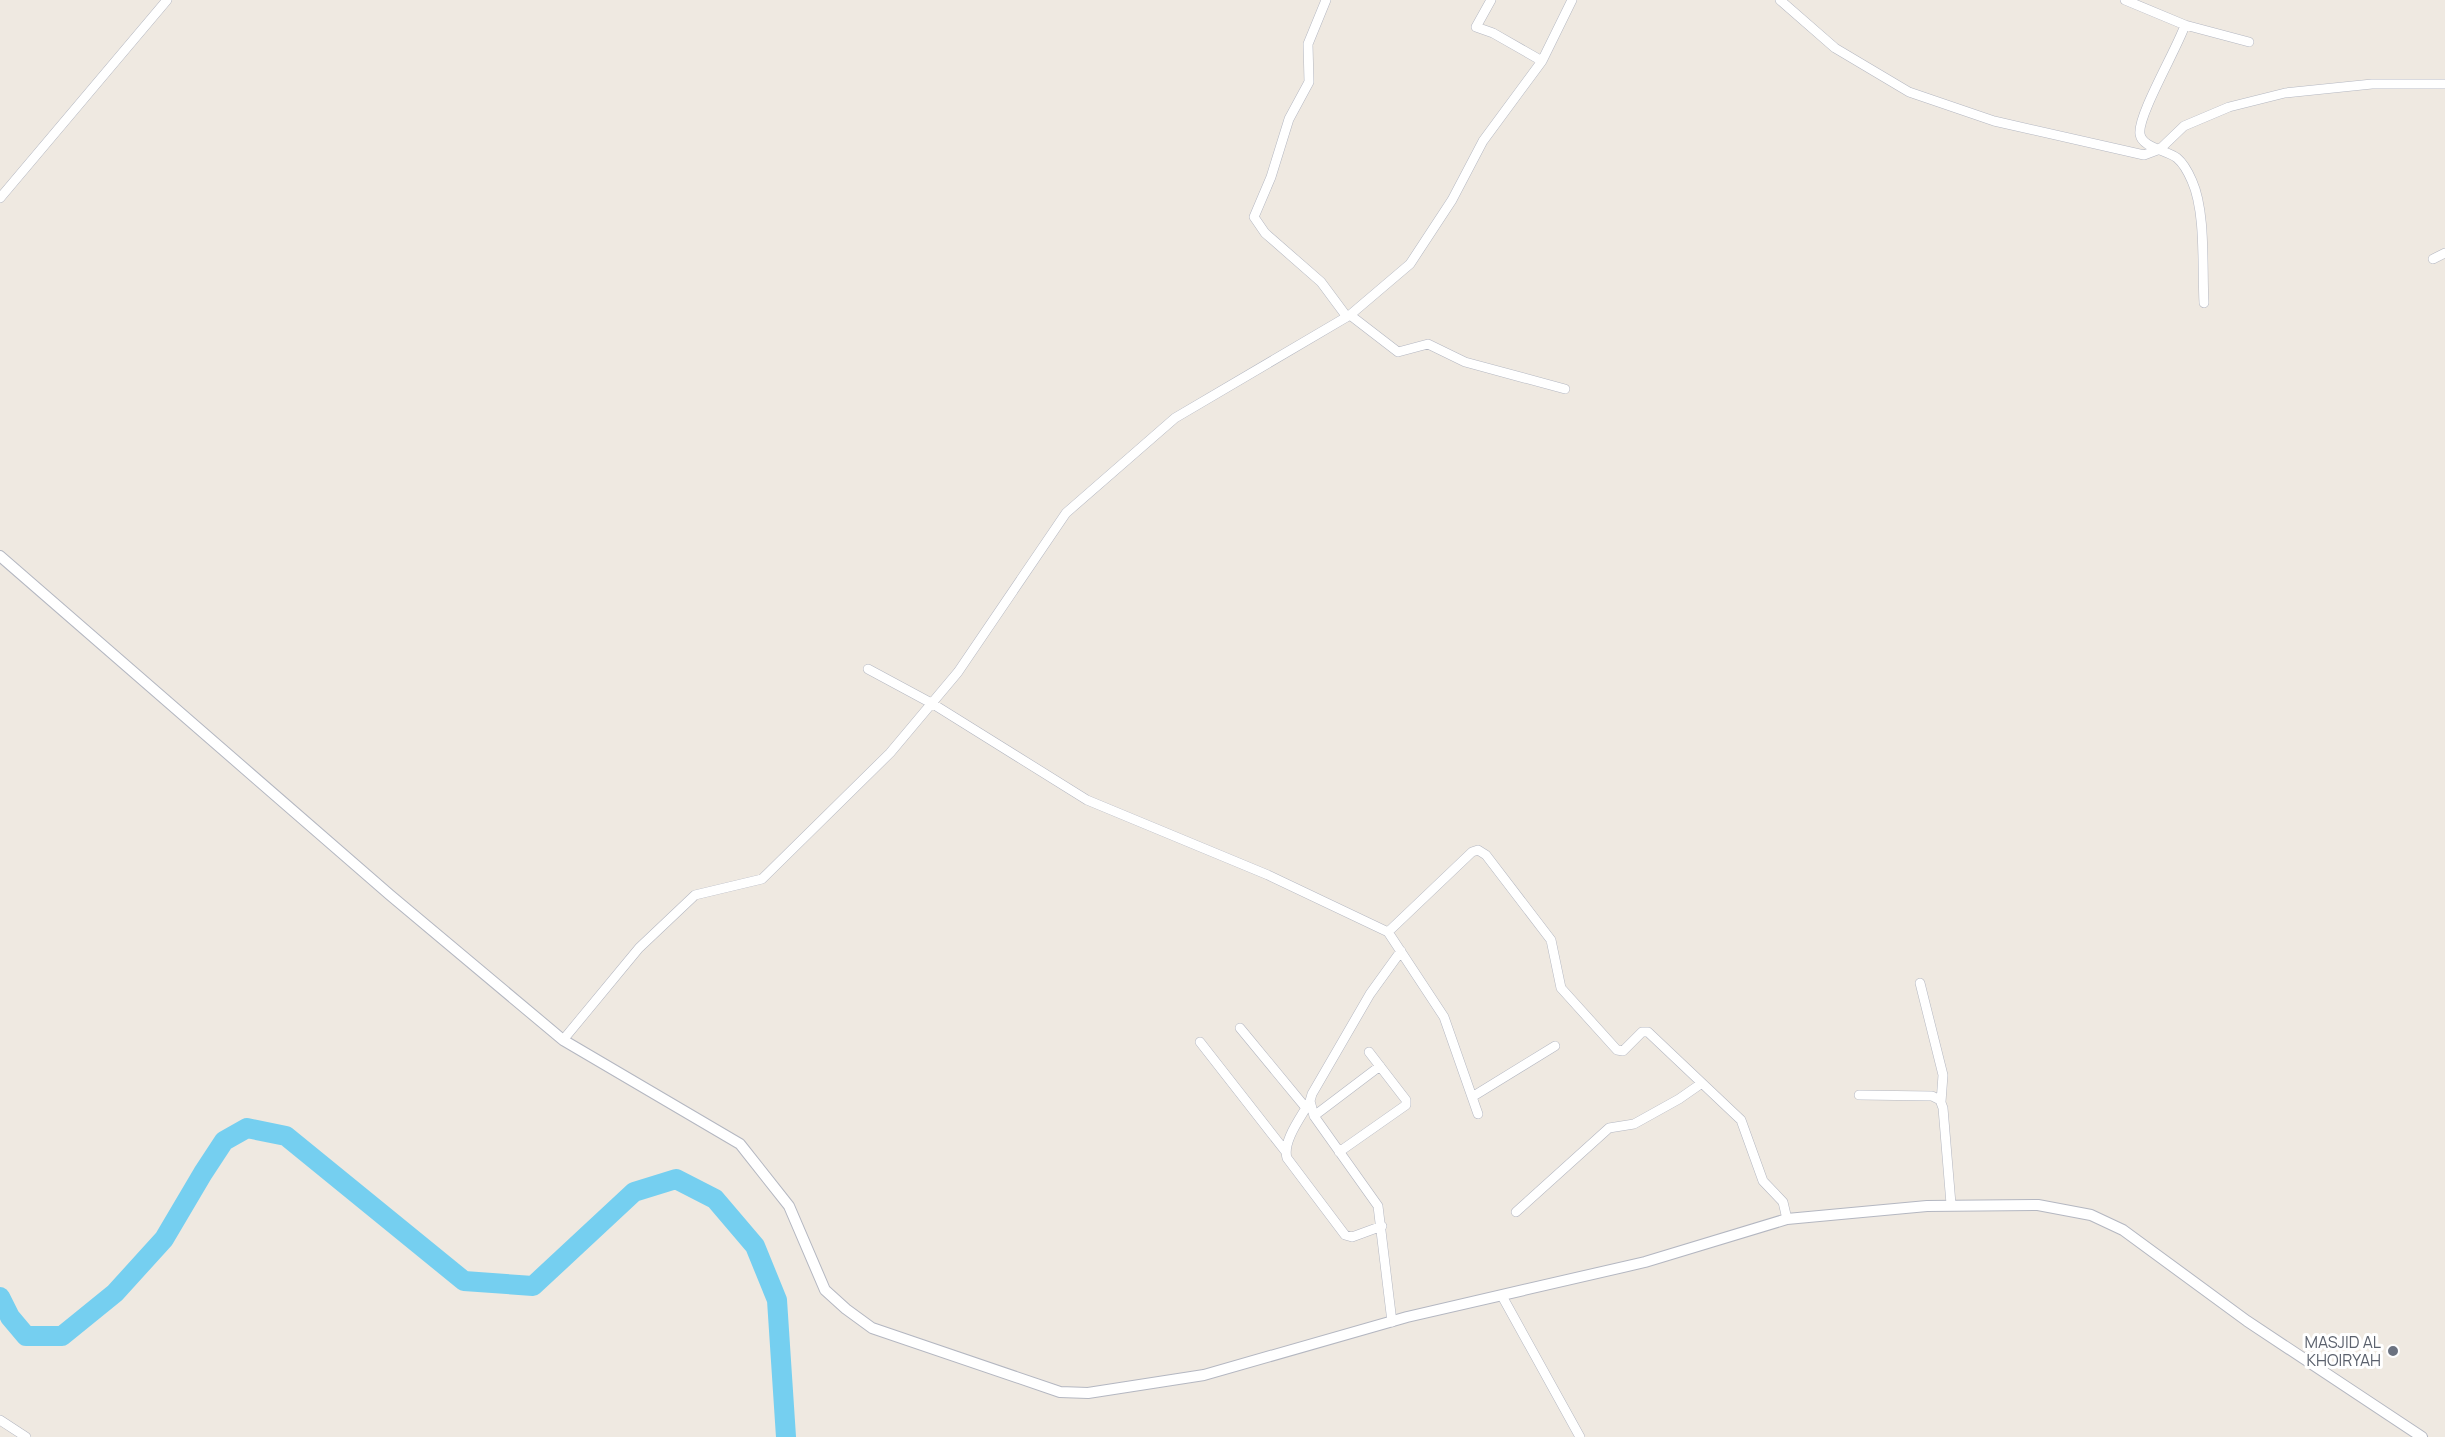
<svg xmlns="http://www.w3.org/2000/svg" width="2445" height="1437" font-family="Manrope,sans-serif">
	<rect width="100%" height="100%" fill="#efe9e1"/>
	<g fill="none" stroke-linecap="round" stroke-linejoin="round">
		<path stroke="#75cff0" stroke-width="20" d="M 0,1297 L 10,1317 L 26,1336 L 62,1336 L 115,1293 L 164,1239 L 203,1173 L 224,1141 L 247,1128 L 286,1136 L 464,1281 L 533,1286 L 634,1192 L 676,1179 L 715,1199 L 755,1246 L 777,1300 L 786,1437"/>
		<defs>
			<path id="minor" d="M 1326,0 L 1308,44 L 1309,82 L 1289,119 L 1271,177 L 1254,217 L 1265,233 L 1321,282 L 1347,317
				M 1780,0 L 1835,48 L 1909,92 L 1994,121 L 2144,155 L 2160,149 L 2184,126 L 2229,107 L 2285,93 L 2372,84 L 2445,84
				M 2125,0 L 2185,25 C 2178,47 2137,116 2140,134 C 2142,148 2167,150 2177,158 C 2183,163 2189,174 2192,181 C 2206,212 2202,268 2204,303
				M 2185,25 L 2249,42
				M 1542,61 L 1572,0
				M 0,198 L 167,0
				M 2433,259 L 2445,253
				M 1350,315 L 1398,352 L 1428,344 L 1465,362 L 1565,389
				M 868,669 L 933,704 L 1087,800 L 1268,875 L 1388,932 L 1444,1017 L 1478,1114
				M 1388,932 L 1472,852 L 1478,850 L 1486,855 L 1551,940 L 1561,988 L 1617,1050 L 1623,1051 L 1642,1032 L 1648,1032 L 1741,1120 L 1763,1181 L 1783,1202 L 1787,1219
				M 1920,983 L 1943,1075 L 1941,1102
				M 1240,1028 L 1306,1108
				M 563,1040 L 639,948 L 695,895 L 762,879 L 890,753 L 958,672 L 1066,513 L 1175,418 L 1350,315 L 1410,264 L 1452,200 L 1483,141 L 1542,61 L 1493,33 L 1476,27 L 1491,0
				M 1200,1042 L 1286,1152
				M 1859,1095 L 1932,1096 L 1940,1100 L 1943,1108 L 1951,1204
				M 1472,1097 L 1555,1046
				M 1310,1101 C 1302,1116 1282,1141 1287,1158 L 1345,1235 L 1352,1237 L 1382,1226
				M 1314,1116 L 1380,1066
				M 1339,1152 L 1406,1105 L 1406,1100 L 1369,1052
				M 1516,1212 L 1609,1128 L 1634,1124 L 1679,1099 L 1702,1083
				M 1502,1296 L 1580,1437
				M 1392,1322 L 1378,1206 L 1314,1116 L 1310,1101 L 1312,1094 L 1370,994 L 1401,951
				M 0,1420 L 26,1437"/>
			<path id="tertiary" d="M 0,556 L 390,895 L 563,1040 L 740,1144 L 789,1206 L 825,1290 L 846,1309 L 872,1328 L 1060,1392 L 1088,1393 L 1204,1375 L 1407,1317 L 1645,1262 L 1787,1219 L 1927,1206 L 2038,1205 L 2091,1215 L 2123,1230 L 2247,1321 L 2422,1437"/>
		</defs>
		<use href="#minor" stroke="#b4b7c1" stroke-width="10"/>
		<use href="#tertiary" stroke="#b4b7c1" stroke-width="12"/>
		<use href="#minor" stroke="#fff" stroke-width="9"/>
		<use href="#tertiary" stroke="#fff" stroke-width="10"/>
	</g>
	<circle fill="#6b7280" stroke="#fff" stroke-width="2" cx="2393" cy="1351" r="6"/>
	<g text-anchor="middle" stroke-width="6" stroke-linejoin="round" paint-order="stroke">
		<g font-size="16" fill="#5b616d" stroke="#fff" text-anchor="end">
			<text x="2381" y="1348">MASJID AL<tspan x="2381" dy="18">KHOIRYAH</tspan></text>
		</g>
	</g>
</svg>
